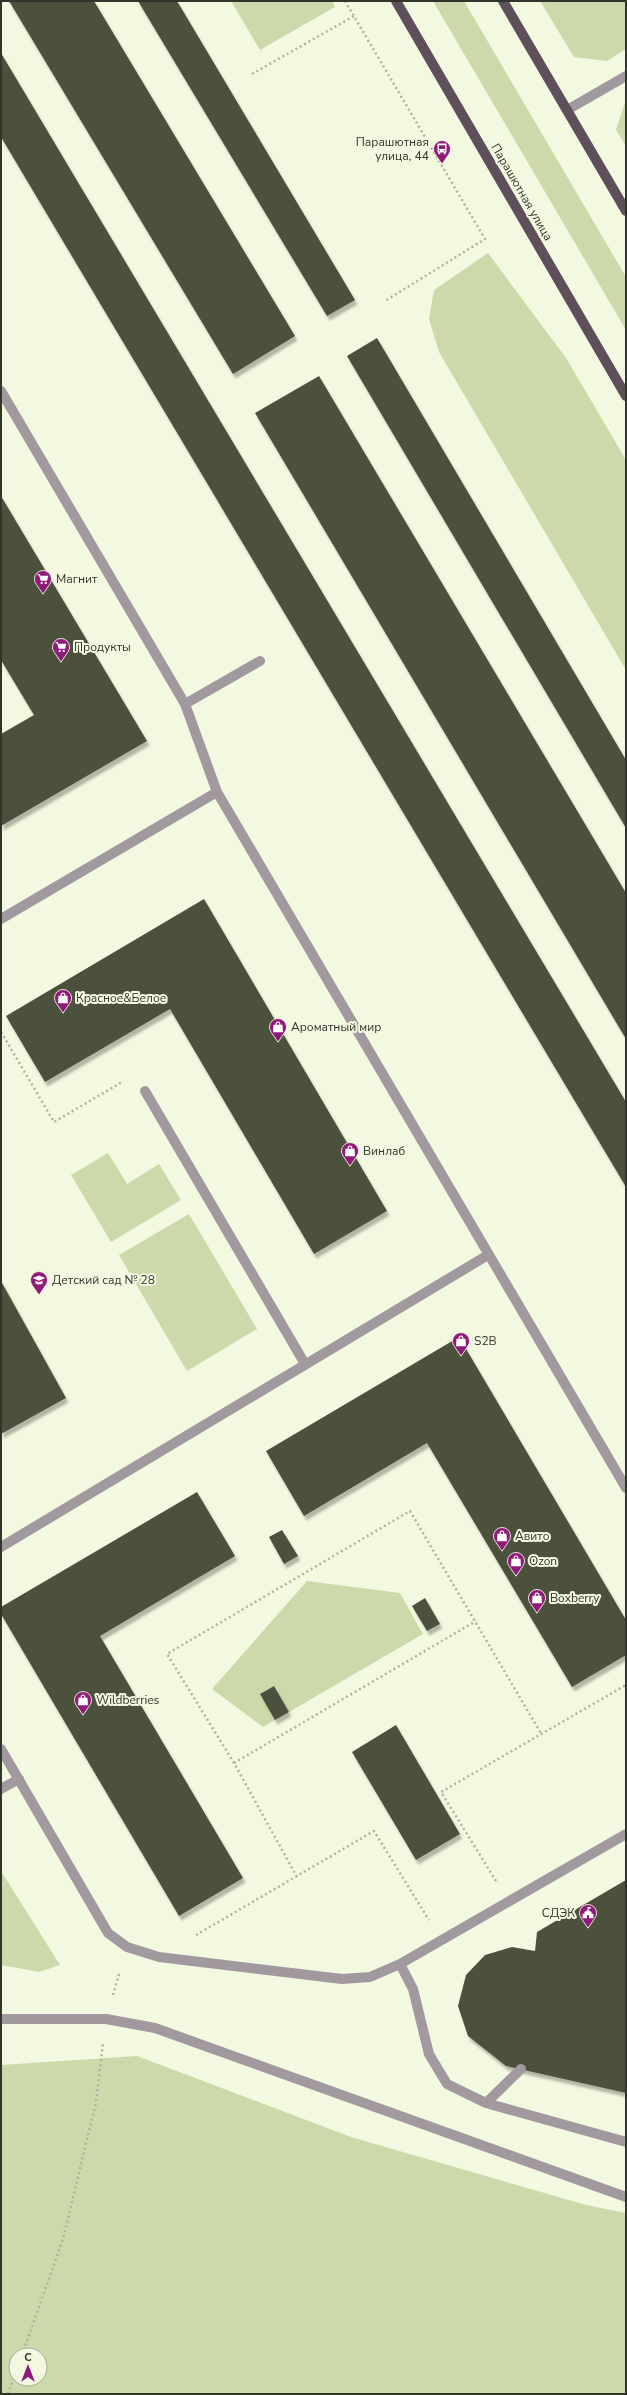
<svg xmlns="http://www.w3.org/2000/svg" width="627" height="2395" font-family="'Nunito Sans',sans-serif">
	<defs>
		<filter id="shadow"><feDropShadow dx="2.5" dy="4.5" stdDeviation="1" flood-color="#0004"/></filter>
	</defs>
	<rect width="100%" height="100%" fill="#f2f9e0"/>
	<path fill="#ccd9aa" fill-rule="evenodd" d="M 231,1 L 332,1 L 335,7 L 260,50 Z
		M 433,1 L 464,1 L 626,277 L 626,330 Z
		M 540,1 L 626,1 L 626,49 L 607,61 L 574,57 Z
		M 626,99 L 626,146 L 616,130 Z
		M 488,253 L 566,358 L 626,460 L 626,670 L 439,352 L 429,319 L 434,290 Z
		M 108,1153 L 127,1184 L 159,1164 L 181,1200 L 111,1242 L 71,1175 Z
		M 189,1214 L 257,1329 L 187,1371 L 119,1255 Z
		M 307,1581 L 400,1593 L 423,1634 L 289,1712 L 274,1686 L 260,1694 L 275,1720 L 263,1727 L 212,1689 Z
		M 1,1871 L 60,1965 L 39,1972 L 1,1965 Z
		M 137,2056 L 351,2137 L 586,2205 L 626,2213 L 626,2394 L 1,2394 L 1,2065 ZM 16,2355 L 40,2355 L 40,2379 L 16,2379 Z"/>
	<path fill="#4c513d" filter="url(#shadow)" d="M 9,1 L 94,1 L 295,336 L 233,374 Z
		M 138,1 L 177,1 L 355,300 L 327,316 Z
		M 1,53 L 626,1102 L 626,1187 L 1,137 Z
		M 377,338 L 626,760 L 626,828 L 347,356 Z
		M 319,376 L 626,893 L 626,1039 L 255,413 Z
		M 1,496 L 147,741 L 1,826 L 1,734 L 34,715 L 1,660 Z
		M 204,899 L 387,1211 L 314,1254 L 170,1009 L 45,1082 L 6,1016 Z
		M 1,1281 L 66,1398 L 1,1434 Z
		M 459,1337 L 626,1620 L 626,1655 L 572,1687 L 427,1443 L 304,1516 L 266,1451 Z
		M 197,1492 L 235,1556 L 100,1636 L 243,1878 L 179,1916 L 1,1614 L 1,1607 Z
		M 282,1530 L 298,1556 L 284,1564 L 269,1537 Z
		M 425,1598 L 440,1624 L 427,1631 L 412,1606 Z
		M 274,1686 L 289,1712 L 275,1720 L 260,1694 Z
		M 396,1725 L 460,1834 L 416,1860 L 352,1752 Z
		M 626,1880 L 626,2093 L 506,2066 L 468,2036 L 458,2006 L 466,1975 L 485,1955 L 512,1947 L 535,1951 L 537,1932 Z"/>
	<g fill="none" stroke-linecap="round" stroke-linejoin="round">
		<path stroke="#aeb3a0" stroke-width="2.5" stroke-dasharray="2 3" stroke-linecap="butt" d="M 345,1 L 485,239 L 385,301
			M 252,74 L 354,16
			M 1,1032 L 54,1122 L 122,1082
			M 234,1763 L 476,1621
			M 297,1877 L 234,1763 L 167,1654 L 410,1511 L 542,1735
			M 496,1881 L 441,1792 L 626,1685
			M 196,1935 L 374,1831 L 429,1920
			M 113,1995 L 120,1971
			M 22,2355 L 63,2239 L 96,2102 L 103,2043
			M 8,2394 L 16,2371"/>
		<path stroke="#a2999f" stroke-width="10" d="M 567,110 L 626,76
			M 1,391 L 185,704 L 217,792 L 1,919
			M 185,704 L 260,661
			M 217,792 L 626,1488
			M 145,1091 L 305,1364
			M 1,1547 L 488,1255
			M 1,1749 L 108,1933 L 127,1947 L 159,1957 L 342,1979 L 370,1977 L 400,1964 L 626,1834
			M 1,1789 L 19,1779
			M 400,1964 L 413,1989 L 429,2054 L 447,2084 L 486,2103 L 626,2142
			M 1,2019 L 106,2019 L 155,2028 L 626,2197
			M 486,2103 L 521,2069"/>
		<path stroke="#5f4f5a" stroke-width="10" d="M 396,1 L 626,396
			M 503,1 L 626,211"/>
	</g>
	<defs>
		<symbol id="bus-pin" viewBox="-11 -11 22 30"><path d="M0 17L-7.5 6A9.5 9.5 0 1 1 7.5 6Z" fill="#901a7a" stroke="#f2f9e0"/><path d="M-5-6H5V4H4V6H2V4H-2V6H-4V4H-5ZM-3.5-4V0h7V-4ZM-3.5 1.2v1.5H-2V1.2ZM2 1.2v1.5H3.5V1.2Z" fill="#fff"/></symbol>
		<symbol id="supermarket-pin" viewBox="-11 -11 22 30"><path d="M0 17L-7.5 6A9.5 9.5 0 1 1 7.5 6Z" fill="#901a7a" stroke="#f2f9e0"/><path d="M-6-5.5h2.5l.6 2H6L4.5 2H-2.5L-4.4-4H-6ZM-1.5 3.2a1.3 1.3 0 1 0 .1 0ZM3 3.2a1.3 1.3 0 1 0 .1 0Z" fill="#fff"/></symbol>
		<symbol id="shop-pin" viewBox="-11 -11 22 30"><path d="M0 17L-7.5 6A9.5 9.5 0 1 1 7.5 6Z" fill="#901a7a" stroke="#f2f9e0"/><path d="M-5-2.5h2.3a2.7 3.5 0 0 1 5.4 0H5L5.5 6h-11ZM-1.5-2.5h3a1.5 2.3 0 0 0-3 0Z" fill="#fff"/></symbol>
		<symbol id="school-pin" viewBox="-11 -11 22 30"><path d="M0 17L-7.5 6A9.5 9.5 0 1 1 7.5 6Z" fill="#901a7a" stroke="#f2f9e0"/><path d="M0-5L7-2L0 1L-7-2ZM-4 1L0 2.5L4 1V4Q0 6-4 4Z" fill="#fff"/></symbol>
		<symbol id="civic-pin" viewBox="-11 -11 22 30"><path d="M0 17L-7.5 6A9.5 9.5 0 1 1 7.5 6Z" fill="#901a7a" stroke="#f2f9e0"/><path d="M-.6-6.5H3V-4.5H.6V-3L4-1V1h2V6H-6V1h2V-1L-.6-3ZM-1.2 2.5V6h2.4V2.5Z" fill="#fff"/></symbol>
	</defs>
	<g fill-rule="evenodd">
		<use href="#bus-pin" x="432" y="139" width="20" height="27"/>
		<use href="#supermarket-pin" x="33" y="569" width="20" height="27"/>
		<use href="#supermarket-pin" x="51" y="637" width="20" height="27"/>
		<use href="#shop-pin" x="53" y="988" width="20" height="27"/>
		<use href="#shop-pin" x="268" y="1017" width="20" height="27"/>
		<use href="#shop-pin" x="340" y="1141" width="20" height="27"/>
		<use href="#school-pin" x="29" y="1270" width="20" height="27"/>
		<use href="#shop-pin" x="451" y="1331" width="20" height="27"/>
		<use href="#shop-pin" x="492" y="1526" width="20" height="27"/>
		<use href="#shop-pin" x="506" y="1551" width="20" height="27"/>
		<use href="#shop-pin" x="527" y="1588" width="20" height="27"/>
		<use href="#shop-pin" x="73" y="1690" width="20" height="27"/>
		<use href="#civic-pin" x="578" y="1903" width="20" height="27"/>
	</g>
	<g text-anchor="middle" stroke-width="4" stroke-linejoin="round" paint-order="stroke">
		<g font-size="12" fill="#32352c" stroke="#f2f9e0" text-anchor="start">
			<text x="429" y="146" text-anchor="end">Парашютная<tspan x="429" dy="14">улица, 44</tspan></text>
			<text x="56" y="583">Магнит</text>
			<text x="74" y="651">Продукты</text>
			<text x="76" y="1002">Красное&amp;Белое</text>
			<text x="291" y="1031">Ароматный мир</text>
			<text x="363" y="1155">Винлаб</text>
			<text x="52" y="1284">Детский сад № 28</text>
			<text x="474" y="1345">S2B</text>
			<text x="515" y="1540">Авито</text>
			<text x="529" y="1565">Ozon</text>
			<text x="550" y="1602">Boxberry</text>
			<text x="96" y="1704">Wildberries</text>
			<text x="575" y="1917" text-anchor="end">СДЭК</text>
		</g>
		<g font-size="12" fill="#32352c" stroke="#f2f9e0">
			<text transform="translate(522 192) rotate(60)" y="4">Парашютная улица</text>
		</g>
	</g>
	<rect width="627" height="2395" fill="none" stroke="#32352c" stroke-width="4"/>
	<g transform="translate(28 2367)"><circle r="19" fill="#f2f9e0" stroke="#a5ab98"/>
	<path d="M0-3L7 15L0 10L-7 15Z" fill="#901a7a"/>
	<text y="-6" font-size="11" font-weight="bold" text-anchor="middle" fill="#32352c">С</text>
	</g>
</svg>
